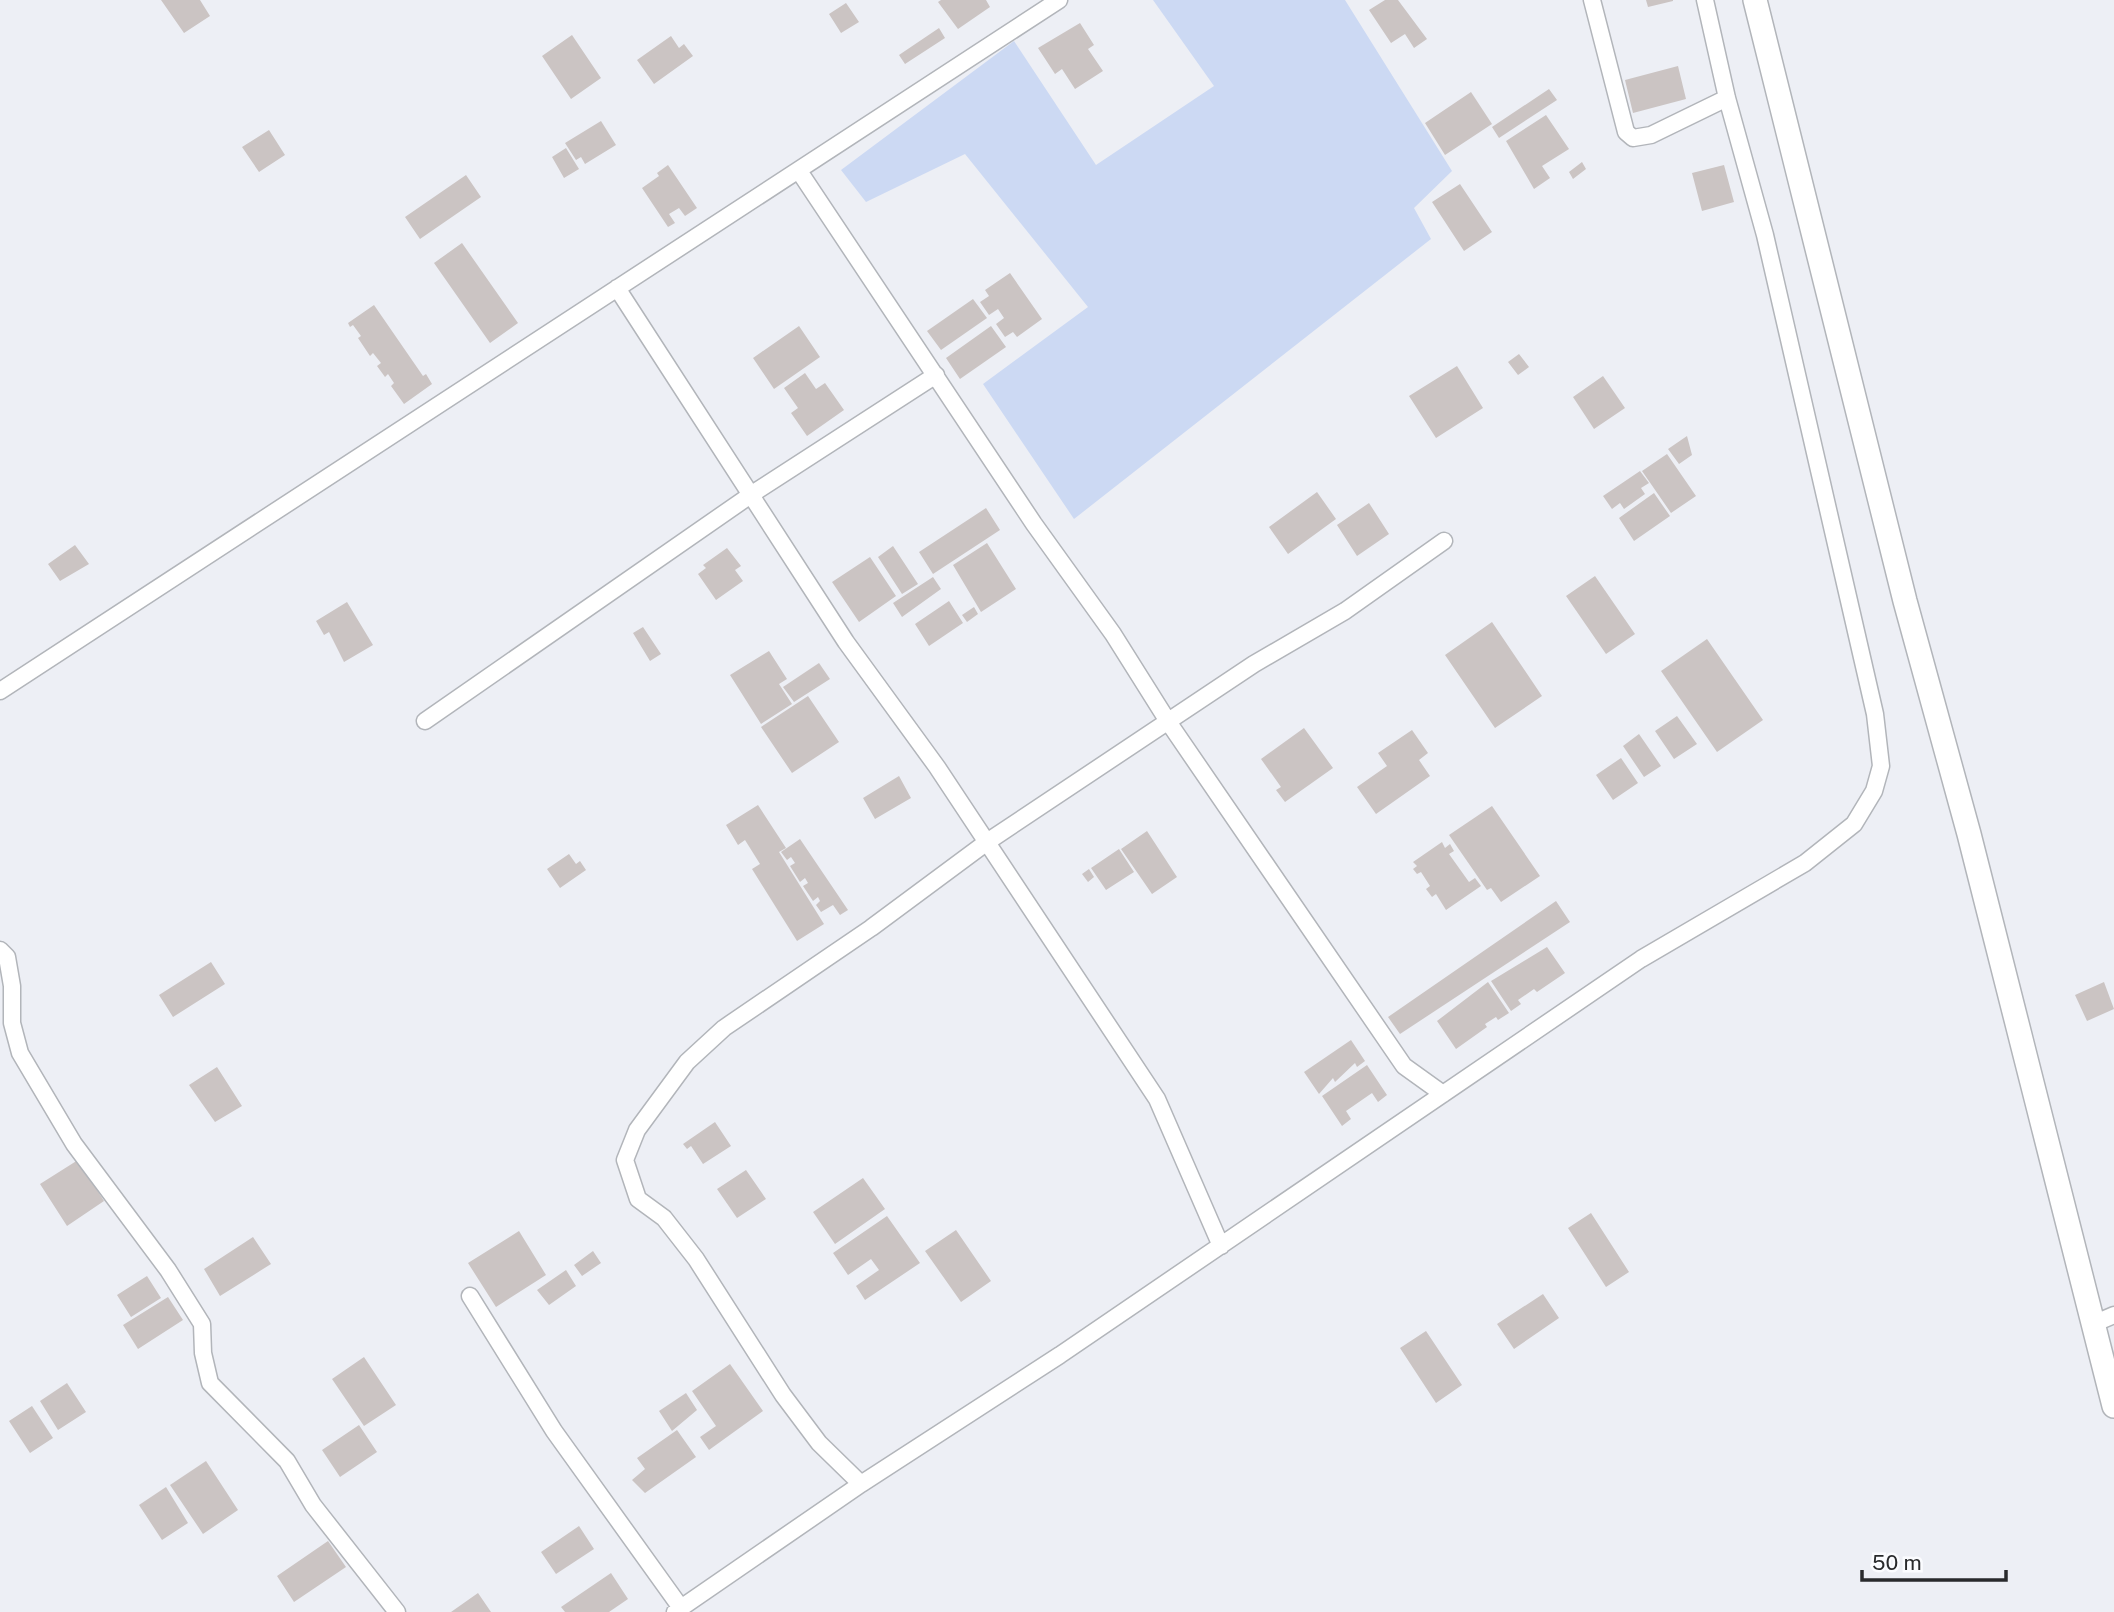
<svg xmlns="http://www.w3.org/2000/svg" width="2114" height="1612" font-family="'Public Sans',sans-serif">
	<rect width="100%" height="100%" fill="#edeff5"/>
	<path fill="#ccd9f3" d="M 1153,0 L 1345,0 L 1452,171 L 1414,208 L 1431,239 L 1074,519 L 983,384 L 1088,307 L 965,154 L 866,202 L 841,170 L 1014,41 L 1096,165 L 1214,86 Z"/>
	<path fill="#cbc4c3" d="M 161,0 L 200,0 L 210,16 L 184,33 Z
		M 941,0 L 986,0 L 990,7 L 958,29 L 938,2 Z
		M 1385,0 L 1398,0 L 1427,39 L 1414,48 L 1405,34 L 1391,43 L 1369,10 Z
		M 1646,0 L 1673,0 L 1673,1 L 1648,7 Z
		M 846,3 L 859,22 L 841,33 L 829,14 Z
		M 1080,23 L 1094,45 L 1088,49 L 1103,71 L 1075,89 L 1062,69 L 1055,74 L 1038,48 Z
		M 939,28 L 945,38 L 905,64 L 899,55 Z
		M 572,35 L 601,78 L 571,99 L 542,56 Z
		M 671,36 L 679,48 L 684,44 L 693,56 L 654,84 L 637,60 Z
		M 1678,66 L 1686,99 L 1633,113 L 1625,80 Z
		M 1549,89 L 1557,100 L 1499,138 L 1492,127 Z
		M 1471,92 L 1492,124 L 1445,155 L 1425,123 Z
		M 1546,115 L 1569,149 L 1542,166 L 1550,178 L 1534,189 L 1506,141 Z
		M 601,121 L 616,145 L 585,164 L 581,157 L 576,160 L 565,143 Z
		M 269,130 L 285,155 L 259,172 L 242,147 Z
		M 566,148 L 579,169 L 564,178 L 552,157 Z
		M 1582,162 L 1586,169 L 1573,179 L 1569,172 Z
		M 668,165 L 697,208 L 685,216 L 679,208 L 669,214 L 675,223 L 668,227 L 642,188 L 659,176 L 657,173 Z
		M 1724,165 L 1734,202 L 1702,211 L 1692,173 Z
		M 466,175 L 481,197 L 420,239 L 405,217 Z
		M 1460,184 L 1492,232 L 1464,251 L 1432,202 Z
		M 462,243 L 518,323 L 490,343 L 434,263 Z
		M 1010,273 L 1042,319 L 1017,337 L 1013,332 L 1005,337 L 996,324 L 1004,318 L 998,309 L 989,315 L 980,302 L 989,296 L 985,290 Z
		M 973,299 L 987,318 L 941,350 L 927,331 Z
		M 374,305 L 423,376 L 426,374 L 432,384 L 404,404 L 391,386 L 394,383 L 388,374 L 385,377 L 377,366 L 381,363 L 373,353 L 370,356 L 358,338 L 361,336 L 353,325 L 350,327 L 348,323 Z
		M 799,326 L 820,357 L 774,389 L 753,358 Z
		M 991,326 L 1006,347 L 960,379 L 946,358 Z
		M 1519,354 L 1529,367 L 1518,375 L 1508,362 Z
		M 1457,366 L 1483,408 L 1436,438 L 1409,396 Z
		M 805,373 L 816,389 L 825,383 L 844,410 L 807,436 L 791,413 L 798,408 L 784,388 Z
		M 1603,376 L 1625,408 L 1594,429 L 1573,397 Z
		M 1687,436 L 1692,455 L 1679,464 L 1668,449 Z
		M 1667,454 L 1696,496 L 1671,513 L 1642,471 Z
		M 1640,471 L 1649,483 L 1641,488 L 1645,494 L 1624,509 L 1620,503 L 1612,509 L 1603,496 Z
		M 1317,492 L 1336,519 L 1288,554 L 1269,527 Z
		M 1654,493 L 1670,516 L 1634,541 L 1619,518 Z
		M 1369,503 L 1389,534 L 1357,556 L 1337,525 Z
		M 986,508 L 1000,530 L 933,574 L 919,552 Z
		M 987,543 L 1016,589 L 981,612 L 953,565 Z
		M 75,545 L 89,564 L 60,581 L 48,564 Z
		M 893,546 L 918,584 L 902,594 L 878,557 Z
		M 727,548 L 741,566 L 735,570 L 743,581 L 716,600 L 698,574 L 706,568 L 703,565 Z
		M 870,557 L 896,596 L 859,622 L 832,582 Z
		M 1595,576 L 1635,634 L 1606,654 L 1566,596 Z
		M 933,577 L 941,589 L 902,617 L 893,603 Z
		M 949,601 L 963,623 L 929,646 L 915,624 Z
		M 347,602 L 373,645 L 344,662 L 329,632 L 324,635 L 316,621 Z
		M 974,607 L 978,614 L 967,622 L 962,615 Z
		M 1492,622 L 1542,696 L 1495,728 L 1445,655 Z
		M 643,627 L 661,654 L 650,661 L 633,633 Z
		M 1707,639 L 1763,720 L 1717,752 L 1661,671 Z
		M 769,651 L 787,679 L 779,684 L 792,704 L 761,724 L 730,675 Z
		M 819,663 L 830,679 L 794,702 L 783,687 Z
		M 808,696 L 839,742 L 792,773 L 761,727 Z
		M 1677,716 L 1697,744 L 1674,759 L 1655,731 Z
		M 1304,728 L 1333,768 L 1285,802 L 1276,790 L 1281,787 L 1261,759 Z
		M 1412,730 L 1428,753 L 1419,760 L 1430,776 L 1376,814 L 1357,787 L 1387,766 L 1378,753 Z
		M 1639,734 L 1661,766 L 1644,777 L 1623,746 Z
		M 1621,758 L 1638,783 L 1613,800 L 1596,775 Z
		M 899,776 L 911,798 L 875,819 L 863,798 Z
		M 758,805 L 786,848 L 779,852 L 824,924 L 797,941 L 752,869 L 760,864 L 745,840 L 738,845 L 726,825 Z
		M 1492,806 L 1540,876 L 1501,902 L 1491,888 L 1487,890 L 1449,835 Z
		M 1147,831 L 1177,877 L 1152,894 L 1121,849 Z
		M 800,839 L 848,910 L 840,915 L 833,905 L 821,912 L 816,905 L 820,901 L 818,897 L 813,901 L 803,886 L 808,883 L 805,878 L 800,882 L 790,866 L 795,863 L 791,857 L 787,860 L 781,852 Z
		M 1442,842 L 1445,848 L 1450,844 L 1454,851 L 1449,854 L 1469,882 L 1475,878 L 1481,886 L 1446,910 L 1436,894 L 1432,897 L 1426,889 L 1430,886 L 1421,872 L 1417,874 L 1413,869 L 1417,866 L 1413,862 Z
		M 1119,849 L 1134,872 L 1106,890 L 1091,868 Z
		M 569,854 L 576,864 L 580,861 L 586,870 L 560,888 L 547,869 Z
		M 1089,869 L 1094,877 L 1088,882 L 1082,874 Z
		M 1556,901 L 1570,922 L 1400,1034 L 1388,1017 Z
		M 1547,947 L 1565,973 L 1537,992 L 1534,989 L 1518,1000 L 1521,1004 L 1511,1011 L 1491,981 Z
		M 211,962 L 225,984 L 173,1017 L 159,995 Z
		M 1488,982 L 1509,1013 L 1498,1020 L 1496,1017 L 1485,1024 L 1487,1027 L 1456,1049 L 1437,1021 Z
		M 2104,982 L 2114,1009 L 2087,1021 L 2075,995 Z
		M 1351,1040 L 1365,1061 L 1357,1067 L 1355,1063 L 1335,1082 L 1333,1078 L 1319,1094 L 1304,1072 Z
		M 1367,1065 L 1387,1095 L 1378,1102 L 1372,1093 L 1346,1111 L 1351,1119 L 1342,1126 L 1322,1096 Z
		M 217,1067 L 242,1106 L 215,1122 L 189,1085 Z
		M 715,1122 L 731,1146 L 703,1164 L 691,1146 L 687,1149 L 683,1144 Z
		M 78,1160 L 104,1201 L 67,1226 L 40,1184 Z
		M 746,1170 L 766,1199 L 737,1218 L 717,1189 Z
		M 863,1178 L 885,1209 L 835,1244 L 813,1212 Z
		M 1591,1213 L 1629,1272 L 1606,1287 L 1568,1228 Z
		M 887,1216 L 920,1263 L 865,1300 L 856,1286 L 879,1270 L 871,1259 L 848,1275 L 833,1253 Z
		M 956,1230 L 991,1281 L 961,1302 L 925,1251 Z
		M 519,1231 L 546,1275 L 496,1307 L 468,1263 Z
		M 253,1237 L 271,1264 L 220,1296 L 204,1269 Z
		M 593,1251 L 601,1263 L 582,1276 L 574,1265 Z
		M 566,1270 L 576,1286 L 549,1305 L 537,1290 Z
		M 147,1276 L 161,1298 L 131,1317 L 117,1295 Z
		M 1543,1294 L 1559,1318 L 1514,1349 L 1497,1324 Z
		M 168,1297 L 183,1320 L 138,1349 L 123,1325 Z
		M 1426,1331 L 1462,1385 L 1436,1403 L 1400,1348 Z
		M 364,1357 L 396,1405 L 364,1426 L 332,1379 Z
		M 730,1364 L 763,1411 L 709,1450 L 700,1437 L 716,1426 L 692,1391 Z
		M 67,1383 L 86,1412 L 58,1430 L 40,1401 Z
		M 686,1393 L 697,1410 L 672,1431 L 659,1411 Z
		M 32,1406 L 53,1438 L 30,1453 L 9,1421 Z
		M 359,1425 L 377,1452 L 340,1477 L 322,1450 Z
		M 677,1430 L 696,1457 L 645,1493 L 632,1480 L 645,1469 L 637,1458 Z
		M 206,1461 L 238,1510 L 203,1534 L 170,1485 Z
		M 166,1487 L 188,1523 L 162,1540 L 139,1505 Z
		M 579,1526 L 594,1549 L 556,1574 L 541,1552 Z
		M 328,1541 L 346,1567 L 294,1602 L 277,1576 Z
		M 611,1573 L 628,1599 L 609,1612 L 565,1612 L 561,1607 Z
		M 478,1593 L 491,1612 L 451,1612 Z"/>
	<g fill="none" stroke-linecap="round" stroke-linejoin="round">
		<defs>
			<path id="street" d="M 1592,0 L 1626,132 L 1633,138 L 1651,135 L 1727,98
				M 799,171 L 1034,524 L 1113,634 L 1169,723 L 1404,1066 L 1443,1094
				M 617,288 L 846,642 L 937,767 L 1157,1099 L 1221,1246
				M 0,691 L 1059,0
				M 425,721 L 752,494 L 936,375
				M 0,950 L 7,957 L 12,986 L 12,1023 L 20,1053 L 74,1144 L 168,1270 L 202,1324 L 203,1353 L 210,1383 L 287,1461 L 313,1505 L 397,1612
				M 470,1296 L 554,1431 L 681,1608
				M 2093,1324 L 2114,1315
				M 861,1484 L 819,1443 L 783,1395 L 696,1259 L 664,1218 L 638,1199 L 625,1160 L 637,1130 L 687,1062 L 724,1028 L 871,928 L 987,842 L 1254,664 L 1345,611 L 1444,541
				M 675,1612 L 861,1484 L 1060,1355 L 1641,959 L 1805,863 L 1854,824 L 1874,791 L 1881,766 L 1875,714 L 1765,235 L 1727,98 L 1705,0"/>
			<path id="secondary" d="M 1755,0 L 1905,601 L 1969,834 L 2114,1406"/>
		</defs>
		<use href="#street" stroke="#b2b5ba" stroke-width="19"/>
		<use href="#secondary" stroke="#b2b5ba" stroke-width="26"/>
		<use href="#street" stroke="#fff" stroke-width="16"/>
		<use href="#secondary" stroke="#fff" stroke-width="23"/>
	</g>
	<path d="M1862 1570v10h144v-10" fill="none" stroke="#292a2c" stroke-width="3.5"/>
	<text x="1872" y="1570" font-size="21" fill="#292a2c" stroke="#fbfcff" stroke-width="5" paint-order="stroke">50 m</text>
</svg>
